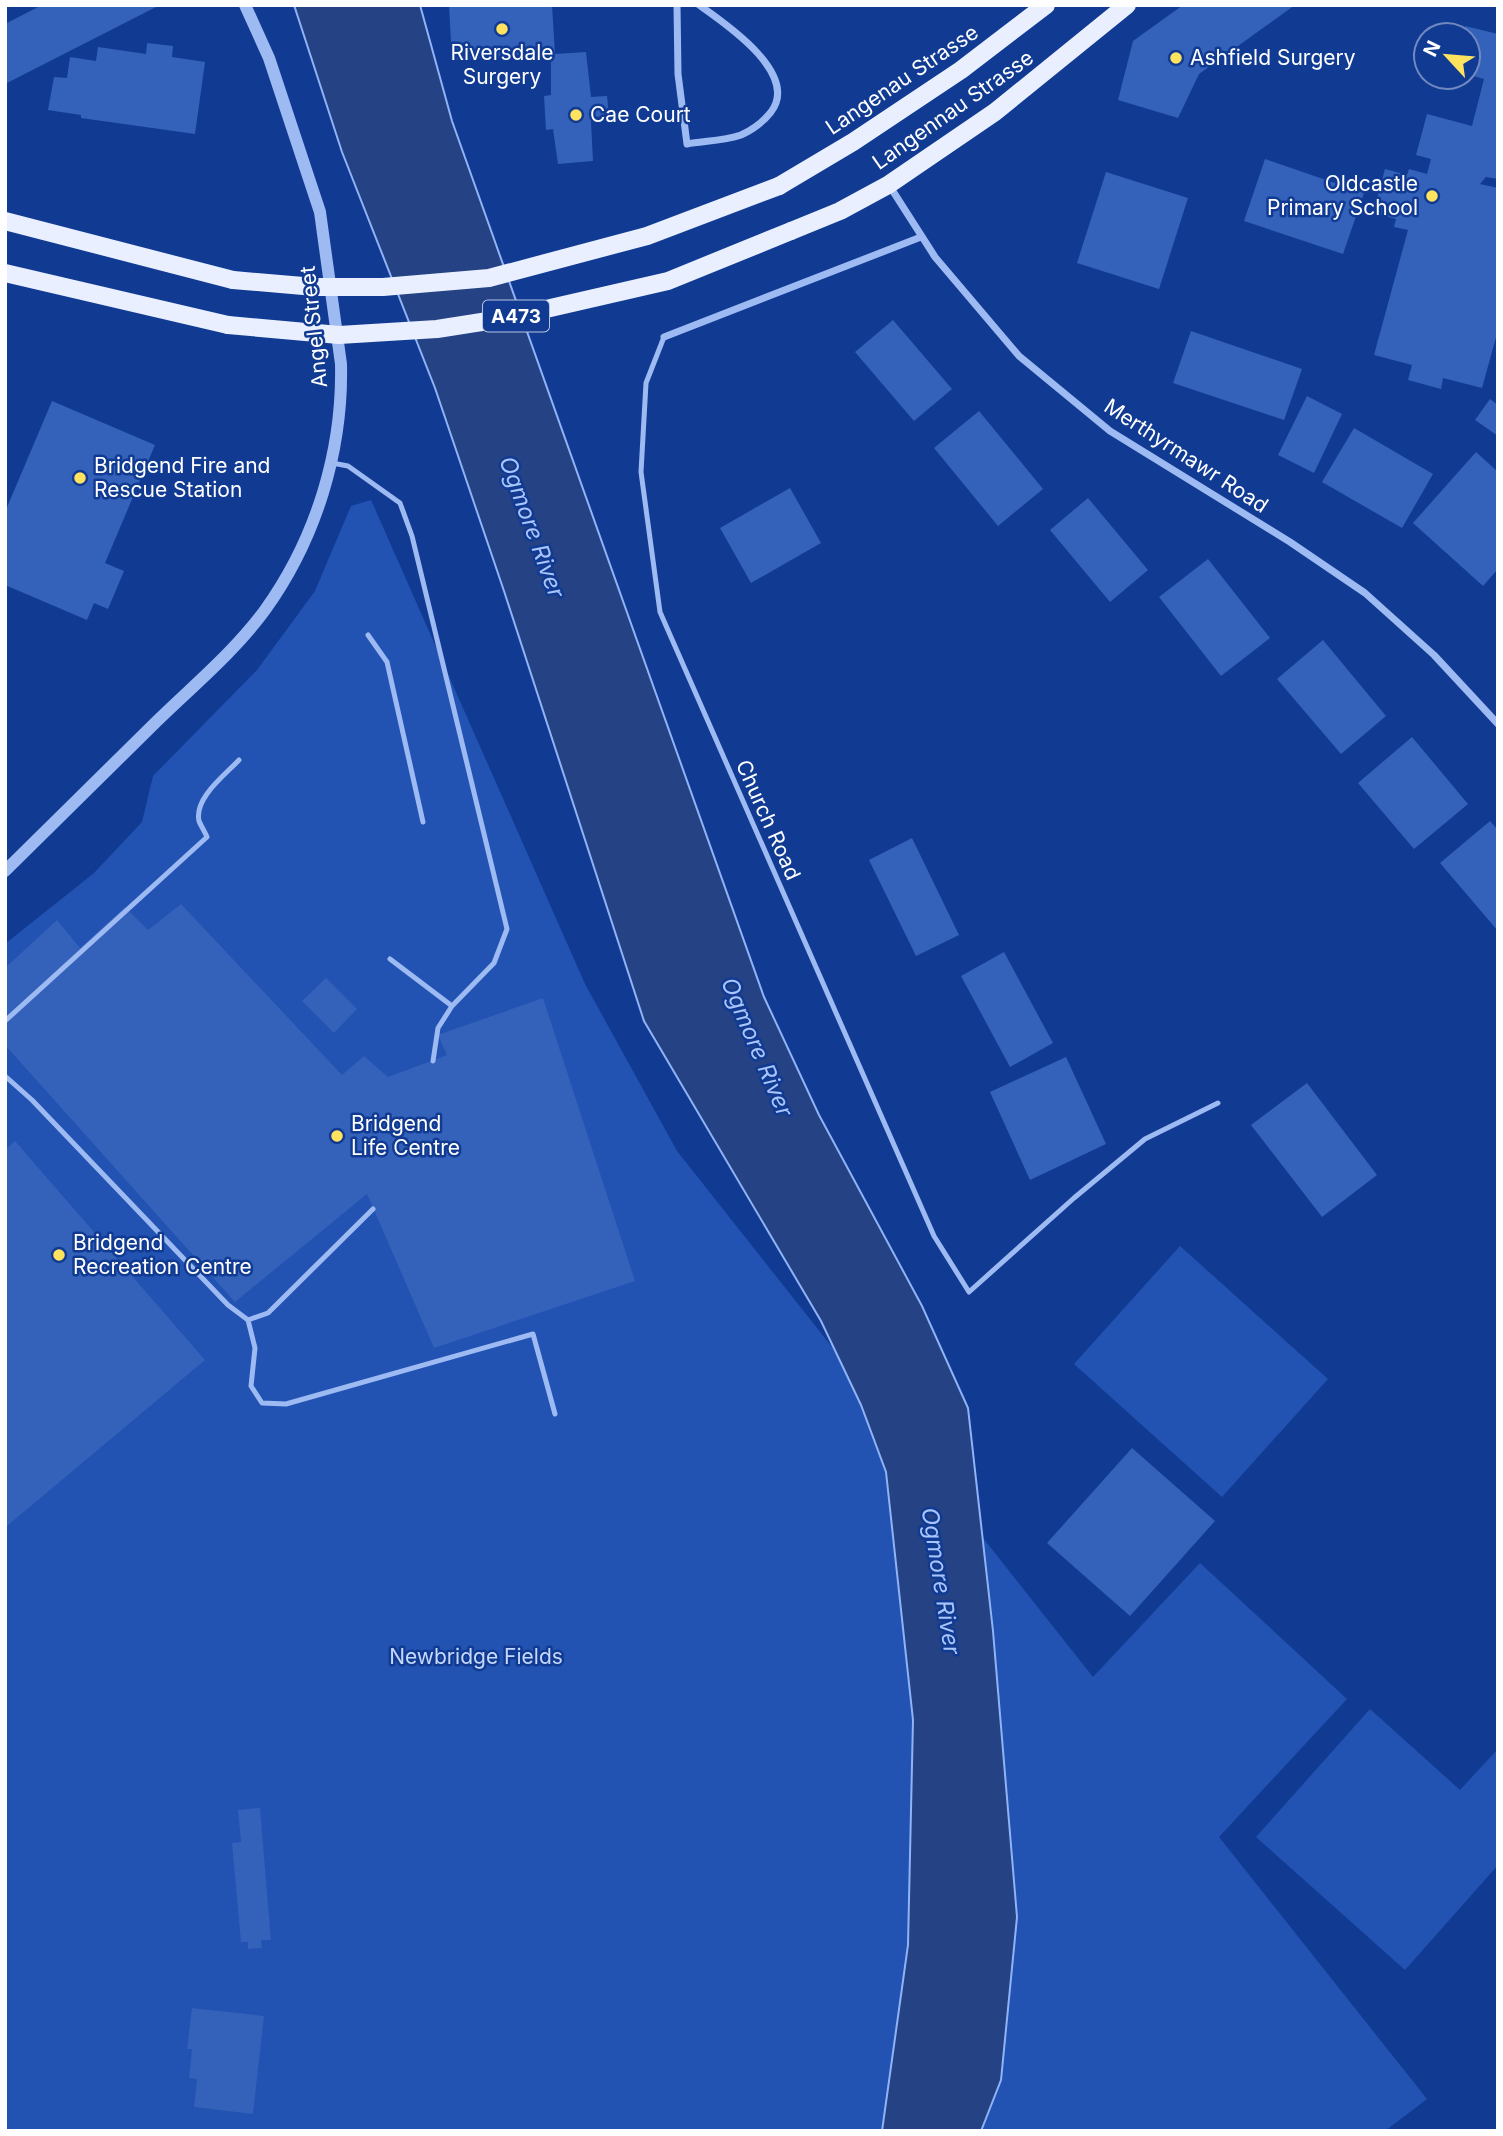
<svg xmlns="http://www.w3.org/2000/svg" width="1503" height="2136" font-family="Inter,sans-serif">
	<rect width="100%" height="100%" fill="#113b93"/>
	<path fill="#2253b2" d="M 371,500 L 585,984 L 677,1151 L 1093,1677 L 1200,1563 L 1347,1699 L 1219,1837 L 1427,2099 L 1385,2131 L 5,2131 L 5,944 L 94,873 L 142,822 L 153,776 L 257,670 L 315,591 L 351,506 Z
		M 1180,1246 L 1328,1379 L 1222,1497 L 1074,1364 Z
		M 1370,1709 L 1460,1790 L 1498,1749 L 1498,1865 L 1405,1970 L 1256,1837 Z"/>
	<path fill="#244284" stroke="#8fb3f6" stroke-width="2" d="M 294,5 L 420,5 L 452,121 L 764,997 L 819,1115 L 922,1306 L 968,1408 L 993,1631 L 1017,1917 L 1001,2080 L 981,2131 L 882,2131 L 908,1945 L 913,1720 L 886,1472 L 861,1405 L 821,1321 L 644,1021 L 504,591 L 435,388 L 342,152 Z"/>
	<path fill="#3461ba" d="M 42,5 L 160,5 L 5,84 L 5,24 Z
		M 449,5 L 552,5 L 555,54 L 586,52 L 591,97 L 607,96 L 609,116 L 592,117 L 591,122 L 593,161 L 558,164 L 553,129 L 546,130 L 544,96 L 551,95 L 551,53 L 452,60 Z
		M 1183,5 L 1295,5 L 1199,74 L 1178,118 L 1118,100 L 1133,41 Z
		M 1465,26 L 1498,34 L 1498,179 L 1486,177 L 1480,184 L 1498,188 L 1498,330 L 1482,388 L 1443,378 L 1441,389 L 1408,380 L 1412,365 L 1374,355 L 1408,230 L 1394,227 L 1396,219 L 1373,213 L 1385,169 L 1407,175 L 1409,169 L 1427,174 L 1431,159 L 1416,155 L 1427,114 L 1472,126 L 1484,79 L 1470,75 L 1477,50 L 1468,48 L 1468,35 L 1462,35 Z
		M 147,43 L 173,46 L 172,57 L 205,62 L 195,134 L 81,118 L 81,115 L 48,110 L 54,77 L 67,78 L 70,57 L 96,61 L 98,47 L 146,54 Z
		M 1265,159 L 1364,193 L 1343,254 L 1244,221 Z
		M 1106,172 L 1188,198 L 1159,289 L 1077,263 Z
		M 893,320 L 952,389 L 914,421 L 855,352 Z
		M 1191,331 L 1302,369 L 1284,420 L 1173,383 Z
		M 1307,396 L 1342,414 L 1314,473 L 1278,455 Z
		M 1490,399 L 1498,405 L 1498,436 L 1475,420 Z
		M 52,401 L 155,445 L 105,563 L 124,571 L 108,609 L 94,603 L 87,620 L 5,585 L 5,512 Z
		M 979,411 L 1043,489 L 998,526 L 934,448 Z
		M 1354,428 L 1433,474 L 1402,528 L 1322,482 Z
		M 1476,452 L 1498,472 L 1498,569 L 1483,586 L 1413,523 Z
		M 790,488 L 821,543 L 751,583 L 720,528 Z
		M 1088,498 L 1148,570 L 1110,602 L 1050,530 Z
		M 1208,559 L 1270,638 L 1221,676 L 1159,597 Z
		M 1323,640 L 1386,716 L 1341,754 L 1277,679 Z
		M 1412,737 L 1468,804 L 1414,849 L 1358,783 Z
		M 1490,821 L 1498,830 L 1498,931 L 1440,863 Z
		M 912,838 L 959,935 L 916,956 L 869,860 Z
		M 181,904 L 342,1075 L 364,1056 L 388,1077 L 447,1055 L 438,1035 L 543,998 L 635,1281 L 434,1348 L 367,1194 L 235,1302 L 5,1045 L 5,968 L 57,920 L 80,948 L 125,907 L 148,930 Z
		M 1004,952 L 1053,1043 L 1010,1067 L 961,976 Z
		M 326,978 L 357,1009 L 334,1033 L 302,1001 Z
		M 1066,1057 L 1106,1144 L 1030,1180 L 990,1092 Z
		M 1307,1083 L 1377,1175 L 1322,1217 L 1251,1125 Z
		M 15,1141 L 205,1360 L 7,1526 L 5,1150 Z
		M 1132,1448 L 1215,1521 L 1130,1616 L 1047,1543 Z
		M 260,1808 L 271,1940 L 261,1940 L 262,1948 L 248,1949 L 248,1942 L 241,1942 L 232,1843 L 241,1842 L 238,1810 Z
		M 192,2008 L 264,2016 L 253,2114 L 194,2107 L 197,2079 L 189,2078 L 192,2049 L 187,2049 Z"/>
	<g fill="none" stroke-linecap="round" stroke-linejoin="round">
		<path stroke="#9ebaf3" stroke-width="5" d="M 664,337 L 646,383 L 641,472 L 660,612 L 934,1236 L 969,1292 L 1074,1198 L 1145,1139 L 1218,1103
			M 332,463 L 348,466 L 400,503 L 412,536 L 507,929 L 494,963 L 452,1006 L 390,959
			M 368,635 L 387,662 L 423,822
			M 5,1021 L 207,837 C 205,832 201,826 199,821 C 194,798 225,775 239,760
			M 433,1061 L 438,1028 L 452,1006
			M 5,1076 L 32,1100 L 228,1305 L 248,1320 L 255,1348 L 251,1386 L 262,1403 L 286,1404 L 533,1334 L 555,1414
			M 248,1320 L 268,1313 L 373,1209"/>
		<path stroke="#9ebaf3" stroke-width="7" d="M 677,5 L 678,74 L 687,144 C 704,141 724,141 741,135 C 752,130 763,122 771,112 C 800,74 726,24 699,5
			M 889,185 L 935,257 L 1019,356 L 1110,431 L 1290,542 L 1365,593 L 1434,655 L 1498,724
			M 664,337 L 921,237"/>
		<path stroke="#9ebaf3" stroke-width="12" d="M 5,871 C 56,821 107,771 157,721 C 194,685 235,651 265,610 C 316,539 343,451 341,364 L 320,212 L 269,58 L 245,5"/>
		<path stroke="#e9efff" stroke-width="18" d="M 779,186 L 853,142 L 961,70 L 1046,5
			M 5,221 L 233,280
			M 791,231 L 840,211 L 888,185 L 995,112 L 1127,5
			M 5,273 L 228,325"/>
		<path stroke="#e9efff" stroke-width="18" d="M 233,280 L 315,287 L 383,287 L 489,278 L 647,236 L 779,186
			M 228,325 L 339,335 L 437,329 L 507,318 L 668,281 L 791,231"/>
	</g>
	<g fill="#ffe35f" stroke="#113b93" stroke-width="2.5">
		<circle cx="502" cy="29" r="7"/>
		<circle cx="1176" cy="58" r="7"/>
		<circle cx="576" cy="115" r="7"/>
		<circle cx="1432" cy="196" r="7"/>
		<circle cx="80" cy="478" r="7"/>
		<circle cx="337" cy="1136" r="7"/>
		<circle cx="59" cy="1255" r="7"/>
	</g>
	<g text-anchor="middle" stroke-width="5" stroke-linejoin="round" paint-order="stroke">
		<rect fill="#113b93" stroke="#b8c4df" stroke-width="2" x="483" y="300.5" width="66" height="31" rx="5"/>
		<g font-size="19" font-weight="bold" fill="#fff">
			<text x="516" y="323">A473</text>
		</g>
		<g font-size="21" fill="#fff" stroke="#113b93" text-anchor="start">
			<text x="502" y="60" text-anchor="middle">Riversdale<tspan x="502" dy="24">Surgery</tspan></text>
			<text x="1190" y="65">Ashfield Surgery</text>
			<text x="590" y="122">Cae Court</text>
			<text x="1418" y="191" text-anchor="end">Oldcastle<tspan x="1418" dy="24">Primary School</tspan></text>
			<text x="94" y="473">Bridgend Fire and<tspan x="94" dy="24">Rescue Station</tspan></text>
			<text x="351" y="1131">Bridgend<tspan x="351" dy="24">Life Centre</tspan></text>
			<text x="73" y="1250">Bridgend<tspan x="73" dy="24">Recreation Centre</tspan></text>
		</g>
		<g font-size="21" fill="#fff" stroke="#113b93">
			<text transform="translate(902 80) rotate(-34)" y="7">Langenau Strasse</text>
			<text transform="translate(953 110) rotate(-35)" y="7">Langennau Strasse</text>
			<text transform="translate(314 327) rotate(-96)" y="7">Angel Street</text>
			<text transform="translate(1186 456) rotate(33)" y="7">Merthyrmawr Road</text>
			<text transform="translate(768 820) rotate(66)" y="7">Church Road</text>
		</g>
		<g font-size="21" fill="#c5d8fd" stroke="#113b93">
			<text x="476" y="1664">Newbridge Fields</text>
		</g>
		<g font-size="23" font-style="italic" fill="#aac5fa" stroke="#113b93">
			<text transform="translate(532 527) rotate(70)" y="8">Ogmore River</text>
			<text transform="translate(757 1047) rotate(67)" y="8">Ogmore River</text>
			<text transform="translate(941 1581) rotate(81)" y="8">Ogmore River</text>
		</g>
	</g>
	<rect width="1503" height="2136" fill="none" stroke="#ffffff" stroke-width="14"/>
	<g transform="translate(1447 56) rotate(296)"><circle r="33" fill="#113b93" stroke="#7089be" stroke-width="2"/>
	<path d="M0-5L12 26L0 18L-12 26Z" fill="#ffe35f"/>
	<text y="-10" font-size="19" font-weight="bold" text-anchor="middle" fill="#ffffff">N</text>
	</g>
</svg>
